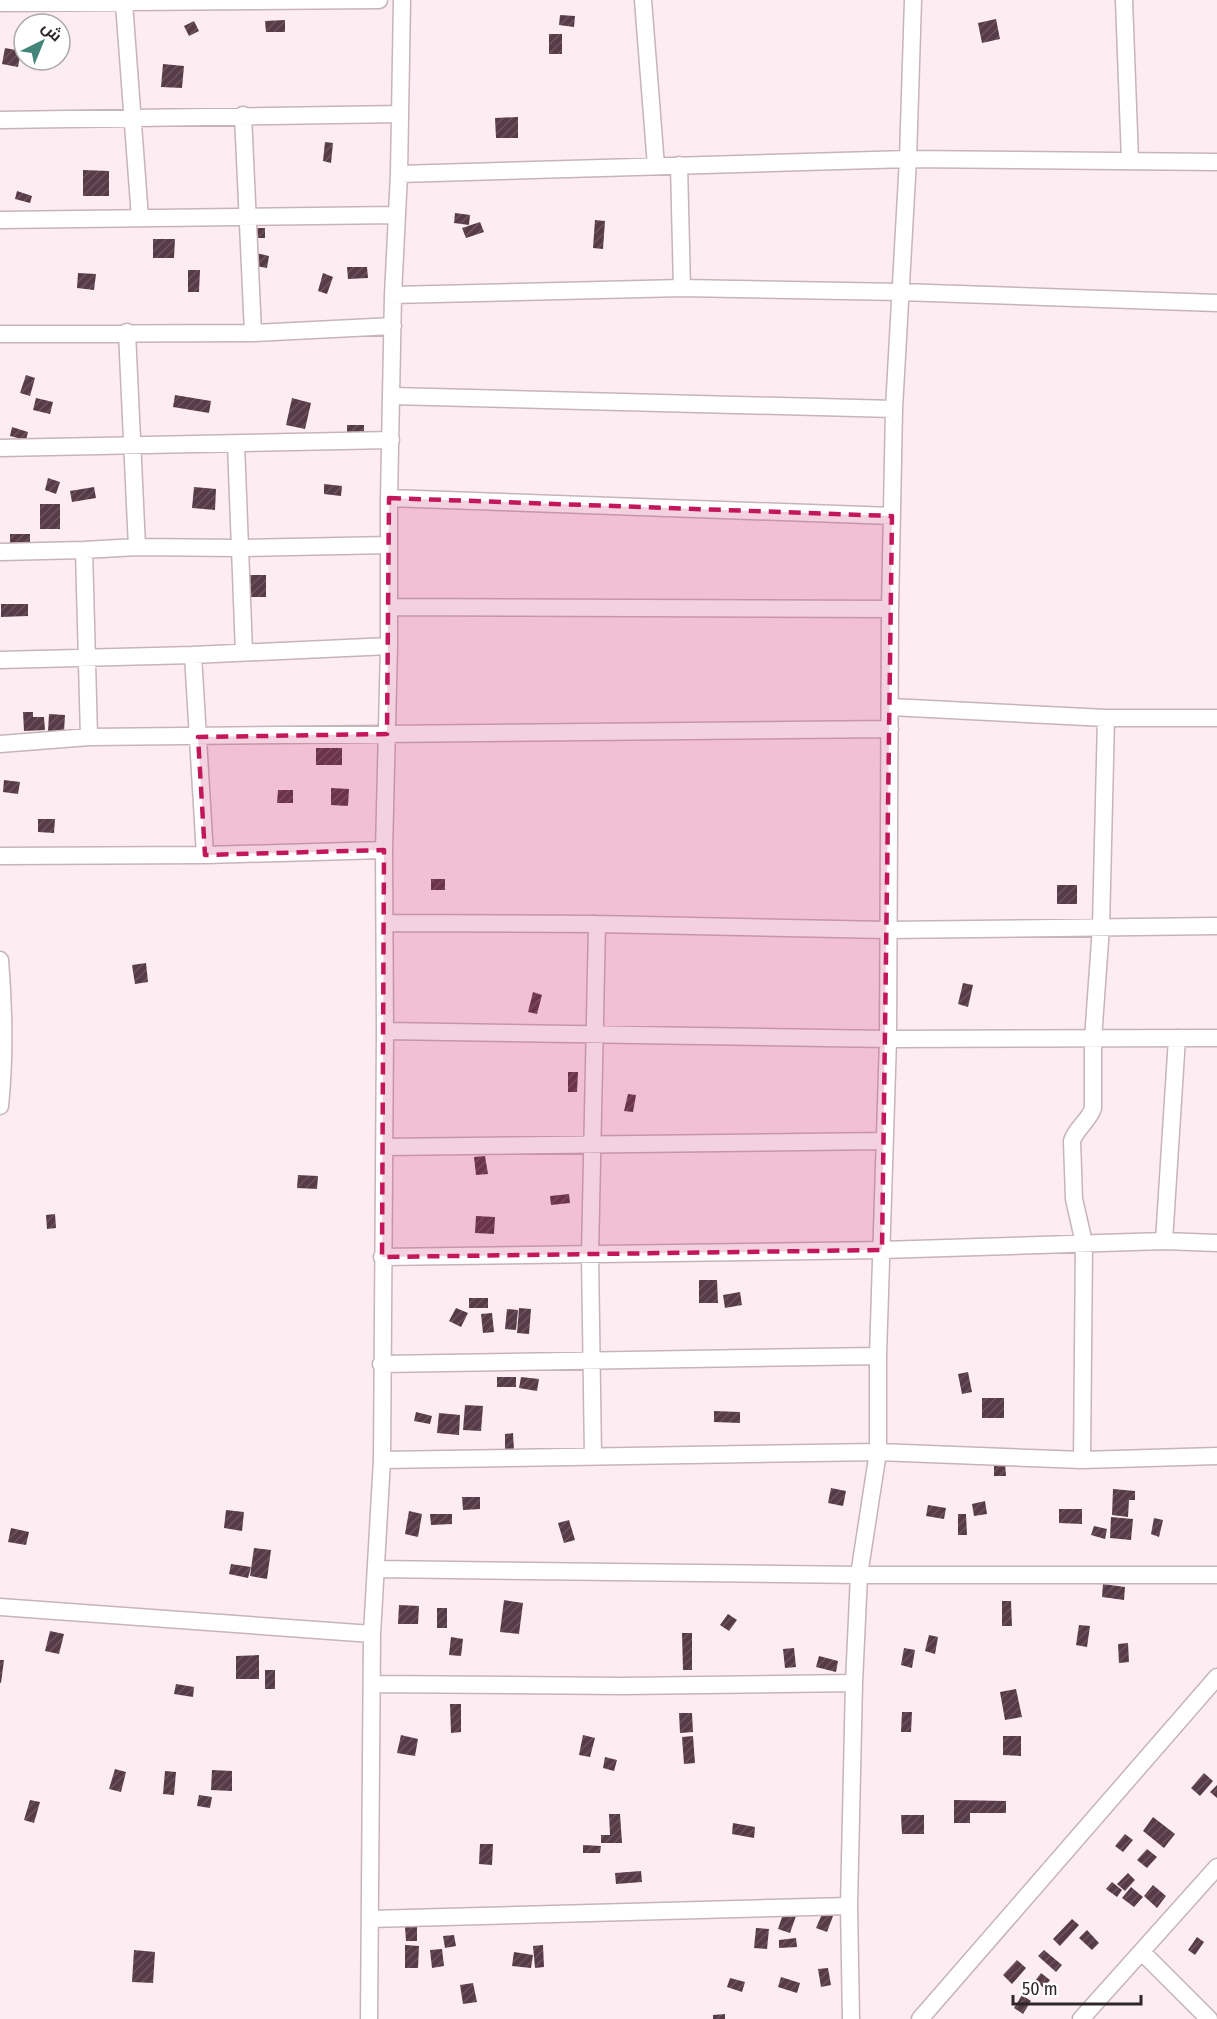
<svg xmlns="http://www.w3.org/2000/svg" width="1217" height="2019" font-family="'Fira Sans Condensed',Cairo,sans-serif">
	<defs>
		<pattern id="building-hatch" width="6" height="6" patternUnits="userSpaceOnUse" patternTransform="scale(1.5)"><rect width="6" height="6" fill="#573b46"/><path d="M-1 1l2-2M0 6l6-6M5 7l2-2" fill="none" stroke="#6c555e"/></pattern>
	</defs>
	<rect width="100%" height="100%" fill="#fdecf2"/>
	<path fill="url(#building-hatch)" d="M 560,15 L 575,16 L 574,27 L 559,25 Z
		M 996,19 L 1000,39 L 982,43 L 978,23 Z
		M 285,20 L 285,32 L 266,32 L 265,21 Z
		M 194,21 L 199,31 L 189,36 L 184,26 Z
		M 549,34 L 562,34 L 562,54 L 549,54 Z
		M 5,48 L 21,51 L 18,67 L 2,64 Z
		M 163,64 L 184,66 L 182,88 L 161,87 Z
		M 518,117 L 518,138 L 496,138 L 495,118 Z
		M 325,142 L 333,143 L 331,163 L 323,161 Z
		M 83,170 L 109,171 L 109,196 L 83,196 Z
		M 17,191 L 32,196 L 30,203 L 15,199 Z
		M 455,213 L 470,215 L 469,225 L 454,223 Z
		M 595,220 L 605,221 L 603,249 L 593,248 Z
		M 480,222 L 484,232 L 466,238 L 462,228 Z
		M 251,228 L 265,228 L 265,238 L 251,238 Z
		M 153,239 L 175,239 L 174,258 L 153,258 Z
		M 252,252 L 269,256 L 267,268 L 249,265 Z
		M 347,267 L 367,267 L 368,278 L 348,279 Z
		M 188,270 L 200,270 L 199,292 L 188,292 Z
		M 78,273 L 96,274 L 94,290 L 77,288 Z
		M 323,273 L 333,277 L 327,294 L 318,291 Z
		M 26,375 L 35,378 L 30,396 L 20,393 Z
		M 175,395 L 211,401 L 209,413 L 173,407 Z
		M 36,398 L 53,402 L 50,414 L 33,410 Z
		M 292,398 L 311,403 L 305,429 L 286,425 Z
		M 347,425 L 364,425 L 364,435 L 347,435 Z
		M 12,427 L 28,432 L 26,440 L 10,436 Z
		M 48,478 L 60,482 L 56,494 L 45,490 Z
		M 324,484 L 342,486 L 341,496 L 324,494 Z
		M 94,487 L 96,498 L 72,502 L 70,491 Z
		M 194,487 L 216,489 L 215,510 L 192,508 Z
		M 40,504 L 60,504 L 60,529 L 40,529 Z
		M 10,534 L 30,534 L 30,544 L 10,544 Z
		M 244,575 L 266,575 L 266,597 L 244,597 Z
		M 1,604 L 28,604 L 28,616 L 1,617 Z
		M 23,712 L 33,712 L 33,717 L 44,717 L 45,730 L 24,731 Z
		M 49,714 L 65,715 L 64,732 L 48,731 Z
		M 316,748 L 342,748 L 342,765 L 316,765 Z
		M 4,780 L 20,782 L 18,794 L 3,792 Z
		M 331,788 L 349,789 L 348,806 L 331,805 Z
		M 278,790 L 293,790 L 293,803 L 277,803 Z
		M 38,819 L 55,819 L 54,833 L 38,832 Z
		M 431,879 L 445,879 L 445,890 L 431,890 Z
		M 1057,885 L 1077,885 L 1077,904 L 1057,904 Z
		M 146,963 L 148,982 L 135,984 L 132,965 Z
		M 963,983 L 973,985 L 968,1007 L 958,1004 Z
		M 533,992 L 542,995 L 537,1014 L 528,1012 Z
		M 568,1072 L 578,1072 L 577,1092 L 568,1092 Z
		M 628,1094 L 636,1095 L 633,1112 L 624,1111 Z
		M 485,1156 L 488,1174 L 476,1175 L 474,1157 Z
		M 298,1175 L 318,1176 L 317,1189 L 297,1188 Z
		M 569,1194 L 570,1203 L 551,1205 L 550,1196 Z
		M 55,1214 L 56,1228 L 47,1229 L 46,1215 Z
		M 476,1216 L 495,1217 L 494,1234 L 475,1233 Z
		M 699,1280 L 717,1280 L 718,1303 L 699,1303 Z
		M 740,1292 L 742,1305 L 725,1308 L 723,1295 Z
		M 469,1298 L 488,1298 L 488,1308 L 469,1308 Z
		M 456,1308 L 468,1313 L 461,1327 L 449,1321 Z
		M 519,1308 L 531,1309 L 529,1334 L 517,1333 Z
		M 507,1309 L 518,1310 L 516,1330 L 505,1329 Z
		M 492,1313 L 494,1332 L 483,1333 L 481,1314 Z
		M 968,1372 L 972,1392 L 962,1394 L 958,1374 Z
		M 497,1377 L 516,1377 L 516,1387 L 497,1387 Z
		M 521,1377 L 539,1379 L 537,1391 L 519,1388 Z
		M 982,1398 L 1004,1398 L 1004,1418 L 982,1418 Z
		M 465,1405 L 483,1406 L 481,1431 L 463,1430 Z
		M 714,1411 L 740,1412 L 740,1423 L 714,1422 Z
		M 416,1412 L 432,1416 L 430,1424 L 414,1421 Z
		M 439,1413 L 460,1415 L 459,1435 L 437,1433 Z
		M 513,1433 L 514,1451 L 505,1451 L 505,1434 Z
		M 994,1462 L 1005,1462 L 1006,1476 L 994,1476 Z
		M 831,1488 L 846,1491 L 843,1506 L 828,1503 Z
		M 1113,1489 L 1135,1491 L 1135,1500 L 1129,1500 L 1128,1517 L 1112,1515 Z
		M 462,1497 L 480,1497 L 480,1509 L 463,1510 Z
		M 985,1501 L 987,1514 L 974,1516 L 972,1504 Z
		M 928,1505 L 946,1508 L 944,1519 L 926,1516 Z
		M 1059,1509 L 1082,1509 L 1082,1524 L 1059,1523 Z
		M 226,1510 L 244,1512 L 242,1531 L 224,1528 Z
		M 409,1511 L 422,1514 L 418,1537 L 405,1534 Z
		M 430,1514 L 452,1514 L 452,1524 L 431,1525 Z
		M 958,1514 L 966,1514 L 967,1535 L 958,1535 Z
		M 1111,1517 L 1133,1519 L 1131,1540 L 1110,1538 Z
		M 1154,1518 L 1163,1520 L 1159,1537 L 1151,1534 Z
		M 569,1520 L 575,1540 L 564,1543 L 558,1523 Z
		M 1094,1526 L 1107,1529 L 1105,1539 L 1091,1535 Z
		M 11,1528 L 29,1532 L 26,1545 L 8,1542 Z
		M 254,1548 L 271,1550 L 267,1579 L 250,1576 Z
		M 231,1564 L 251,1567 L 248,1578 L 229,1574 Z
		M 1103,1584 L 1125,1587 L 1124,1600 L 1102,1597 Z
		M 504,1600 L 523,1603 L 519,1634 L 500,1632 Z
		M 1002,1601 L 1011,1601 L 1012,1626 L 1002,1626 Z
		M 399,1605 L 419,1606 L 418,1624 L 398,1624 Z
		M 437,1608 L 447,1608 L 447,1628 L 437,1628 Z
		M 728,1614 L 737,1620 L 729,1631 L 720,1625 Z
		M 1079,1625 L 1090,1626 L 1087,1647 L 1076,1645 Z
		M 50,1631 L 64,1634 L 59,1654 L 45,1651 Z
		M 682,1633 L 692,1633 L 692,1670 L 683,1670 Z
		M 929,1635 L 938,1637 L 935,1654 L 925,1651 Z
		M 451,1637 L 463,1639 L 461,1656 L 449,1655 Z
		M 1128,1643 L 1129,1662 L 1119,1663 L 1118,1644 Z
		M 794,1648 L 796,1667 L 785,1668 L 783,1649 Z
		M 904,1648 L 915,1650 L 912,1668 L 901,1665 Z
		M 259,1655 L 259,1679 L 236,1679 L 236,1656 Z
		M 819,1656 L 838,1661 L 836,1672 L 816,1667 Z
		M 0,1660 L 4,1660 L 1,1683 L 0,1683 Z
		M 265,1670 L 275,1670 L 275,1689 L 265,1689 Z
		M 176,1684 L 194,1687 L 193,1697 L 174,1694 Z
		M 1016,1689 L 1022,1717 L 1005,1720 L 1000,1692 Z
		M 450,1704 L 461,1704 L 461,1732 L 451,1733 Z
		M 902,1712 L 912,1712 L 911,1732 L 901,1732 Z
		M 679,1713 L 692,1713 L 693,1732 L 680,1733 Z
		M 401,1735 L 418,1739 L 415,1756 L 397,1753 Z
		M 583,1735 L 595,1738 L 590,1757 L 579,1755 Z
		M 693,1736 L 695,1763 L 684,1764 L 682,1737 Z
		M 1003,1736 L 1021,1736 L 1021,1756 L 1003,1755 Z
		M 605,1757 L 617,1760 L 614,1771 L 603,1768 Z
		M 115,1769 L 126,1772 L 121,1792 L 109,1789 Z
		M 212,1770 L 232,1771 L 232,1791 L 211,1790 Z
		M 165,1771 L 176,1772 L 174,1795 L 163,1794 Z
		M 1204,1773 L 1213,1781 L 1200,1796 L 1191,1788 Z
		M 1217,1785 L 1217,1798 L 1210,1792 Z
		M 199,1795 L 212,1797 L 210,1808 L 197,1806 Z
		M 30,1800 L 40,1802 L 34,1823 L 24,1820 Z
		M 954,1800 L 1006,1801 L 1006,1813 L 970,1813 L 970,1823 L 954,1823 Z
		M 609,1814 L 620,1814 L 622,1843 L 601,1843 L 601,1835 L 610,1835 Z
		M 901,1815 L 924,1815 L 924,1834 L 902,1834 Z
		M 1153,1817 L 1175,1834 L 1164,1848 L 1143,1831 Z
		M 733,1823 L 755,1827 L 754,1838 L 732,1834 Z
		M 1125,1834 L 1133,1840 L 1123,1852 L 1115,1846 Z
		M 480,1844 L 493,1844 L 492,1865 L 479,1864 Z
		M 583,1845 L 601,1846 L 600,1853 L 583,1853 Z
		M 1147,1849 L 1157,1857 L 1147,1868 L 1137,1860 Z
		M 641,1871 L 642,1882 L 616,1884 L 615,1873 Z
		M 1128,1873 L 1135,1880 L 1125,1891 L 1117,1884 Z
		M 1112,1882 L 1122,1890 L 1117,1897 L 1106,1889 Z
		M 1153,1885 L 1166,1896 L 1157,1908 L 1144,1896 Z
		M 1131,1887 L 1143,1897 L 1134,1907 L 1122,1898 Z
		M 784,1911 L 796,1916 L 790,1933 L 778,1929 Z
		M 823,1912 L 833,1916 L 827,1932 L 816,1928 Z
		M 1072,1919 L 1079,1925 L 1060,1946 L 1053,1939 Z
		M 417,1926 L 417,1941 L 406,1941 L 405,1927 Z
		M 756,1928 L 769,1929 L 767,1949 L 754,1948 Z
		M 1087,1930 L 1099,1943 L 1092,1950 L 1079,1938 Z
		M 454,1935 L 456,1946 L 445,1948 L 443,1936 Z
		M 1197,1937 L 1204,1942 L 1195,1955 L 1188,1950 Z
		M 796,1938 L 797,1947 L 779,1948 L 779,1940 Z
		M 405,1945 L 419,1946 L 418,1968 L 405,1968 Z
		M 543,1945 L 544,1967 L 535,1968 L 533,1946 Z
		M 442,1949 L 444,1966 L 432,1968 L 430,1950 Z
		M 134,1950 L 155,1952 L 153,1983 L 132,1982 Z
		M 1044,1950 L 1062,1965 L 1056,1972 L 1038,1956 Z
		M 514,1952 L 533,1955 L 531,1968 L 512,1966 Z
		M 1017,1960 L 1026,1968 L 1012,1984 L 1003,1975 Z
		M 828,1968 L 831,1985 L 821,1987 L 818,1969 Z
		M 1041,1973 L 1050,1980 L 1044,1988 L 1035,1981 Z
		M 781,1977 L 800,1983 L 797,1993 L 778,1987 Z
		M 730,1978 L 745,1982 L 742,1992 L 727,1987 Z
		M 473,1983 L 477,2002 L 463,2004 L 460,1985 Z
		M 1022,1995 L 1031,2001 L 1023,2014 L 1014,2008 Z
		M 725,2014 L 725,2019 L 713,2019 L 713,2015 Z"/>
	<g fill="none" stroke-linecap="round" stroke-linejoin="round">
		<defs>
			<path id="minor" d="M 643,0 L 656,166
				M 1124,0 L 1130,161
				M 0,3 L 379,0
				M 124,3 L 140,218
				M 243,115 L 253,333
				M 0,120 L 400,114
				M 679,165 L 682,288
				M 399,174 L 908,159 L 1217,162
				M 0,220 L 395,215
				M 393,295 L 682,288 L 900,292 L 1217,303
				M 127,332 L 137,547
				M 0,334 L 253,333 L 393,326
				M 392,396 L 894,409
				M 236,444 L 244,652
				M 0,448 L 391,440
				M 389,498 L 892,516
				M 84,550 L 89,737
				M 0,552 L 84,550 L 137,547 L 239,548 L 389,545
				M 389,607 L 890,609
				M 193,655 L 205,855
				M 0,660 L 193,655 L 389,646
				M 891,707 L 1106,718 L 1217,718
				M 0,744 L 89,737 L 890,729
				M 0,856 L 205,855 L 384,850
				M 385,923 L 597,924 L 888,930 L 1217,926
				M 0,960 C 4,1008 5,1057 0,1106
				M 385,1031 L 888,1039 L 1217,1038
				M 384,1147 L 884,1141
				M 1164,1241 L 1177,1038
				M 382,1257 L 882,1250 L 1164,1241 L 1217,1243
				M 381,1364 L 878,1356
				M 593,1457 L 590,1255 L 597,924
				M 382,1460 L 878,1452 L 1082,1460 L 1217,1456
				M 1082,1460 L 1084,1243 L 1074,1199 L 1072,1141 C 1076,1128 1089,1121 1093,1108 L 1093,1039 L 1101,927 L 1106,718
				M 376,1569 L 859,1575 L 1217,1575
				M 0,1607 L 372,1634
				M 373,1684 L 622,1686 L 854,1683
				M 370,1919 L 849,1906
				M 1142,1952 L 1209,2019
				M 369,2019 L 372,1634 L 382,1460 L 385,1031 L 384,850 L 389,646 L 389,498 L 393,295 L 399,174 L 402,0
				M 851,2019 L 849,1906 L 854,1683 L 859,1575 L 878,1452 L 878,1356 L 888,1039 L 890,609 L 894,409 L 908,159 L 913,0
				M 920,2019 L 1217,1677
				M 1081,2019 L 1217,1867"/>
		</defs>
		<use href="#minor" stroke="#c7b4bb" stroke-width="19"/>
		<use href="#minor" stroke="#fff" stroke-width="16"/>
	</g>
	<path fill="#c2185b" fill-opacity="0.2" stroke="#c2185b" stroke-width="4.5" stroke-dasharray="12 8" stroke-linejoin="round" d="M 389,498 L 892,516 L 882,1250 L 382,1257 L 384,850 L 205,855 L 198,737 L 387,734 Z"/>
	<g transform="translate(42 42) rotate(43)"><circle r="28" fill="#ffffff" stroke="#aba8a9" stroke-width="1.5"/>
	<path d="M0-4.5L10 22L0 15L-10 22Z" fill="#438679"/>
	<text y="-9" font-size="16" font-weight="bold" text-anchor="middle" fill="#2e2629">ش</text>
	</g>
	<path d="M1013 1995v9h128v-9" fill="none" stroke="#2e2629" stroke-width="3"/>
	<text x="1022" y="1995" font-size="18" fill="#2e2629" stroke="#ffffff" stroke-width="4.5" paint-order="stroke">50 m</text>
</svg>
